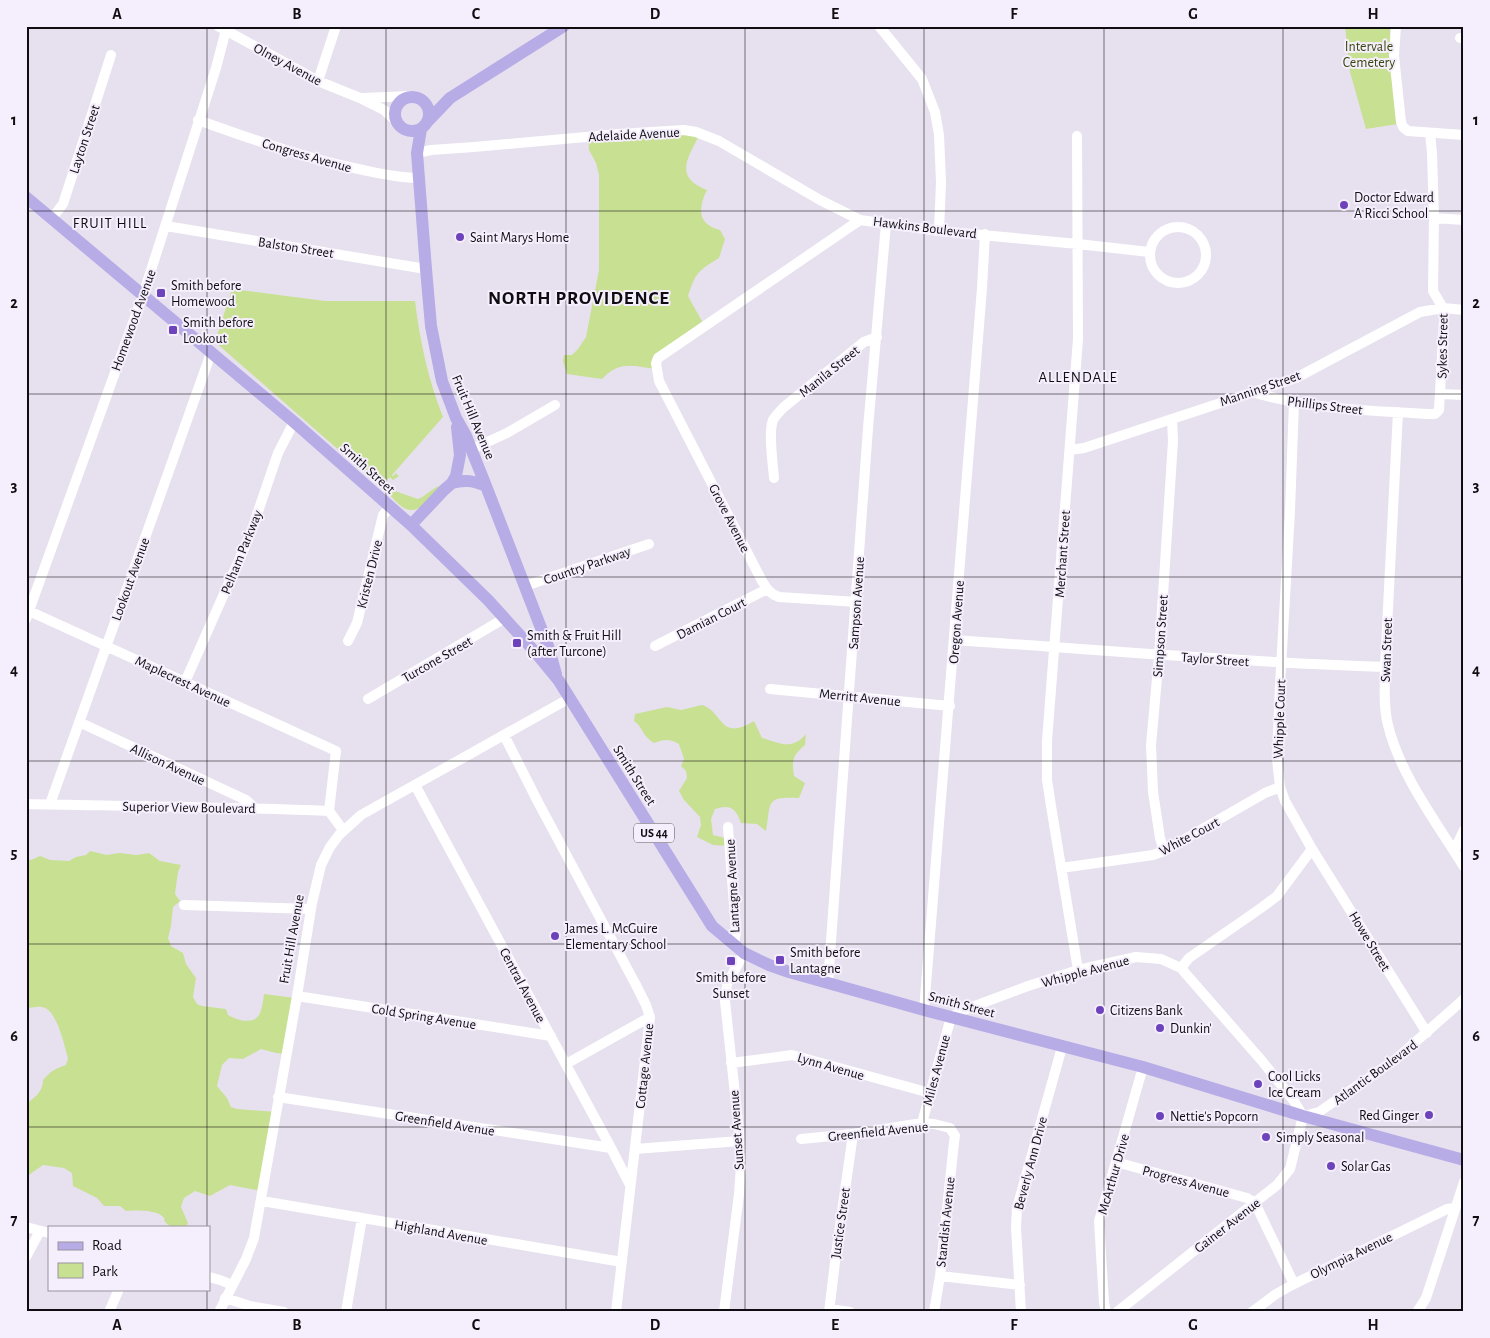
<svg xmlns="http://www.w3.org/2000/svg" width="1490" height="1338" font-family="'Alegreya Sans',sans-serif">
	<rect width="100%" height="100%" fill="#e7e1ef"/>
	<path fill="#c8e092" d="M 1345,26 L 1390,26 L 1391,72 L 1398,124 L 1366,129 L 1350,72 Z
		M 701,132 C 689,156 672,177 707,190 C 698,208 697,224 720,230 L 725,239 L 719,258 C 698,271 696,272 688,296 L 703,323 L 661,353 L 656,369 C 633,366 620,360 602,379 L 567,374 L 563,361 L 564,355 L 572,355 L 578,349 L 586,337 L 599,270 L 599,175 L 596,163 L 589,150 L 588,133 Z
		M 232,289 L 325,301 L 415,301 C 420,341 428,379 443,417 L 392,475 L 393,476 L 396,473 L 399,476 L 393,480 L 390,477 L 381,487 L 215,342 Z
		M 439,486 L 440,486 C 432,495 420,515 406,509 C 399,506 393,498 388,493 L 395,491 L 418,499 C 426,496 431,489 439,486 Z
		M 702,705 C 724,712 719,742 754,721 L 762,738 C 781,743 791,751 806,734 L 805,745 C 792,756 792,760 794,776 L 805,783 L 799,798 C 765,796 771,802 766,831 L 757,824 L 741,823 C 736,808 730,804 715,809 L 711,819 L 713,835 L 725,838 L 730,846 L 713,845 L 697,837 L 701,825 L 700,817 L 684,800 L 679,791 L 687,778 L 686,771 L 681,766 L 684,759 L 679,744 C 670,739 665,739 654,743 C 641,735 643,727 634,721 L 635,714 L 667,707 L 681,710 Z
		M 90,851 L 107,855 L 119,853 L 137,855 L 149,853 L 160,861 L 181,865 L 178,872 L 175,894 L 180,901 L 173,907 L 171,926 L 168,938 L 171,946 L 183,953 L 186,964 L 196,978 L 193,997 L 197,1004 L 202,1006 L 226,1009 L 228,1015 C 236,1020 253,1025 259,1015 C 262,1010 263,1001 264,994 L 295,998 L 286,1054 L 276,1053 L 261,1049 L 243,1059 L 229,1058 L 222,1065 L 217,1086 L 227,1098 L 231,1107 L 237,1109 L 277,1112 L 262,1191 L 230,1185 L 210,1196 L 195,1191 L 184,1198 L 181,1207 L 188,1223 L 186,1227 C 179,1227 171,1228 166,1223 C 161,1217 168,1221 162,1216 C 156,1210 134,1210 126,1211 L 120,1206 L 104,1206 L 97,1198 L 73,1186 L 72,1173 L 64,1168 L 43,1165 L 26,1177 L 26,1104 C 35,1097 43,1092 43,1080 C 51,1071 54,1069 66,1065 L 68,1058 C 64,1045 57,1009 42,1007 C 37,1006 31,1008 26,1008 L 26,859 L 31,860 L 40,856 L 50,860 L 69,861 L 76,857 L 86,855 Z"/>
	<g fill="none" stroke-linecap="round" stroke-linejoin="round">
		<path stroke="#fff" stroke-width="10" d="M 218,26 L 318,81 L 360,98 L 384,110 L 396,121
			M 879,26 L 922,79 L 935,112 L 939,135 L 941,182 L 939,231
			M 1396,26 L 1394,56 L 1401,122 L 1403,127 L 1408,131 L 1464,135
			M 1460,38 L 1464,39
			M 318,81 L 336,26
			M 363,98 L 410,96
			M 198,120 C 252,139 306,159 363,170 C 382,174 400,178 419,178
			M 1077,136 L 1078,339 L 1047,741 L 1047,780 L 1051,806 L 1078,970
			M 417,153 L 431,150 L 474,147 L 619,134 L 684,130 L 696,132 L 719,141 L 820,200 L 860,220
			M 51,218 L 56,213 L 63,204 L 111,55
			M 1434,218 L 1464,220
			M 166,226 L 426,269
			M1150 255a28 28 0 1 1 56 0a28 28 0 1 1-56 0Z
			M 1252,392 C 1310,409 1371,411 1431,414 L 1435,414 L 1439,410 L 1444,320 L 1443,308 L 1433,291 L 1434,218 L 1432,153 L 1430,133
			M 1441,394 L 1464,395
			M 1294,402 L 1290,511 L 1280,685 L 1277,759 L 1280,787 L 1285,801 L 1312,849 L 1427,1033
			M 1398,412 L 1385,667 C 1385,686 1383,706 1388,725 C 1400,775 1437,823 1464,867
			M 472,449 L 507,433 L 555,405
			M 1070,450 L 1084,448 L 1296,378 L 1420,312 L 1443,308 L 1464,310
			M 774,478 C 773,464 768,432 773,420 C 776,415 780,411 784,407 L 864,342 L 877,337
			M 525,586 L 649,544
			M 857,602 L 779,597 C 770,594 767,589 762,581 L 659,381 L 656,363 L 658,358 L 860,220 L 939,231 L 1078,244 L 1149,252
			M 29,611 L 336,751 L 329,811
			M 26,619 L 143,295 L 216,68 L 227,26
			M 955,640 C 1099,650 1242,662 1385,667
			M 348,641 L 357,623 L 383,515 L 390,507
			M 655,646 L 767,589
			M 185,682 L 250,535 L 278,453 L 294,422
			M 770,689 L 950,706
			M 368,699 L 505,618
			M 79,722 L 246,800 L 255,808
			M 504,735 L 539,804 L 636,985 L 646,1005 L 650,1017 L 616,1312
			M 415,785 L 611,1148 L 630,1185
			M 26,804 C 127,806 228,807 329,811 L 343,830
			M 50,804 L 211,353
			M 728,827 L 736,931 L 734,945
			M 1164,851 L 1160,838 L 1153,792 L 1151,745 L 1159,656 L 1173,441 L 1172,419
			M 1454,851 L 1464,830
			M 1061,868 L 1153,855 L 1164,851 L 1265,793 L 1280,787
			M 184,905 L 311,909
			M 1181,968 L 1189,958 L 1261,908 L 1277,896 L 1312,849
			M 828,983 L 868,428 L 886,224
			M 297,996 L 551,1036
			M 924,1010 L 982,288 L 985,234
			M 731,1063 L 792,1055 L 930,1093
			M 566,1064 L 650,1017
			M 278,1097 L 611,1148
			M 1303,1116 L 1319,1112 L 1396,1059 L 1464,999
			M 922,1123 L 951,1017 L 964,1010 L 1028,986 L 1078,970 L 1136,957 L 1161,959 L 1181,968 L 1186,974 L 1262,1061 L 1294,1101 L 1303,1116
			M 801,1139 L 853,1134 L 922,1123 L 934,1124 L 950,1128 L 955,1136 L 954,1142 L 940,1276 L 934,1312
			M 635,1149 L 740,1141
			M 1116,1162 L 1247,1198 L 1255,1203 L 1294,1284
			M 262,1201 L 622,1262
			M 26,1227 L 49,1233
			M 26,1257 L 40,1231
			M 940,1276 L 1020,1285
			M 209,1277 L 220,1280 L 232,1285
			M 225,1298 L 250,1306 L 284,1312
			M 830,1309 L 850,1312
			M 109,1312 L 119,1289
			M 219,1312 L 246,1259 L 254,1238 L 297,996 L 312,903 L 321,865 L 330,847 L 339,835 L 361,815 L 570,698
			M 346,1312 L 362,1218
			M 724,1312 L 739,1194 L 741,1166 L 740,1141 L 725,1001 L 727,984 L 744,953
			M 829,1312 L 836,1254 L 853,1134
			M 1021,1312 L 1016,1227 L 1017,1208 L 1062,1047
			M 1106,1312 L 1104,1303 L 1099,1221 L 1143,1067
			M 1117,1312 L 1277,1185 L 1290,1169 L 1303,1116
			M 1252,1312 L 1276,1294 L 1294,1284 L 1447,1209 L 1455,1208
			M 1417,1312 L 1426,1298 L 1464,1182"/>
		<path stroke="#b8ace6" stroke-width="12" d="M395 114a17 17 0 1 1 34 0a17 17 0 1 1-34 0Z
			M 428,121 L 450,98 L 564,26
			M 421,129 L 417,153 L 426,269 L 431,326 L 442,381 L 456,418 L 466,436 L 486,486 L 548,646 L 556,674
			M 26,197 L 294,422 L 411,525 L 488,600 L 536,653 L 559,681 L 712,926 L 744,953 L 769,965 L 789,972 L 924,1010 L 1143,1067 L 1303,1116 L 1464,1160
			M 452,483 C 465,479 474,481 486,486
			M 411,525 L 444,490 L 452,483 L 456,476 L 460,455 L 457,427"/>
	</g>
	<path fill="none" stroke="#0f0d11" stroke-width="1" stroke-opacity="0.55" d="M 207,26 L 207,1227M 386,26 L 386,1312M 566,26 L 566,1312M 745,26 L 745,1312M 924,26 L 924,1312M 1104,26 L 1104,1312M 1283,26 L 1283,1312M 26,211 L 1464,211M 26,394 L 1464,394M 26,577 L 1464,577M 26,761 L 1464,761M 26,944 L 1464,944M 26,1127 L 1464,1127M 207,1289 L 207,1312"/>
	<g fill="#6d43bb" stroke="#f5eefc" stroke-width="2">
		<circle cx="1344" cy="205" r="5"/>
		<circle cx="460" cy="237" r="5"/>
		<rect x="156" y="288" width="10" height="10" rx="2.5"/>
		<rect x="168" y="325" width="10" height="10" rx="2.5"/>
		<rect x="512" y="638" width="10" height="10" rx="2.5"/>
		<circle cx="555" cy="936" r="5"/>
		<rect x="775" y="955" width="10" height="10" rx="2.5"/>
		<rect x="726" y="956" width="10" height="10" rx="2.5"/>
		<circle cx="1100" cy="1010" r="5"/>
		<circle cx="1160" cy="1028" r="5"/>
		<circle cx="1258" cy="1084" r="5"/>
		<circle cx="1429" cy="1115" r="5"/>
		<circle cx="1160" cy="1116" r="5"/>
		<circle cx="1266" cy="1137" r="5"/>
		<circle cx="1331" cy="1166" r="5"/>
	</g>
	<g text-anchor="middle" stroke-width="4" stroke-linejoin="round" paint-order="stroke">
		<rect fill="#f5eefc" stroke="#545058" stroke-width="1" x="634" y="823.5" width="40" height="19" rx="4"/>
		<g font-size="12" font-weight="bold" fill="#0f0d11">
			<text x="654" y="837">US 44</text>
		</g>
		<g font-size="14" fill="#37450a" stroke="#f5eefc">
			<text x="1369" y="51">Intervale<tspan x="1369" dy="16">Cemetery</tspan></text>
		</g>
		<g font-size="14" fill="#0f0d11" stroke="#f5eefc">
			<text transform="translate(288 64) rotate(28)" y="5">Olney Avenue</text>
			<text transform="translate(634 134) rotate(-3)" y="5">Adelaide Avenue</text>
			<text transform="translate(84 139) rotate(-72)" y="5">Layton Street</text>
			<text transform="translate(307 155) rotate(16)" y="5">Congress Avenue</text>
			<text transform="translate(925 227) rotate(7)" y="5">Hawkins Boulevard</text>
			<text transform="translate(296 247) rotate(9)" y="5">Balston Street</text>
			<text transform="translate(133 320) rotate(-70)" y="5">Homewood Avenue</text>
			<text transform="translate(1442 346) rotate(-89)" y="5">Sykes Street</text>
			<text transform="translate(829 371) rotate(-39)" y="5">Manila Street</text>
			<text transform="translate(1260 388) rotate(-19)" y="5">Manning Street</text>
			<text transform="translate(1325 405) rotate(7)" y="5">Phillips Street</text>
			<text transform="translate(474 417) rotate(67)" y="5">Fruit Hill Avenue</text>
			<text transform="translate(368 468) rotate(42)" y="5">Smith Street</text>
			<text transform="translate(730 518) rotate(63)" y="5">Grove Avenue</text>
			<text transform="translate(241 552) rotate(-68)" y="5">Pelham Parkway</text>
			<text transform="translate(1062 554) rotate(-86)" y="5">Merchant Street</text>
			<text transform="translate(587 565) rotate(-19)" y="5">Country Parkway</text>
			<text transform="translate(369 574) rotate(-76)" y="5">Kristen Drive</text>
			<text transform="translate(130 579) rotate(-70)" y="5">Lookout Avenue</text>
			<text transform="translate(856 603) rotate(-86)" y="5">Sampson Avenue</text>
			<text transform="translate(711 618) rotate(-27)" y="5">Damian Court</text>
			<text transform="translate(956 622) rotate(-86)" y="5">Oregon Avenue</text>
			<text transform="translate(1160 636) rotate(-86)" y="5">Simpson Street</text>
			<text transform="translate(1386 650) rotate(-88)" y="5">Swan Street</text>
			<text transform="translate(437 659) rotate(-30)" y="5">Turcone Street</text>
			<text transform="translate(1215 659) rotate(4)" y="5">Taylor Street</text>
			<text transform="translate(183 681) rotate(25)" y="5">Maplecrest Avenue</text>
			<text transform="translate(860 697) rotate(6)" y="5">Merritt Avenue</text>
			<text transform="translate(1279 719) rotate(-88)" y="5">Whipple Court</text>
			<text transform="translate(168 764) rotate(25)" y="5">Allison Avenue</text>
			<text transform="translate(635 775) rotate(58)" y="5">Smith Street</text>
			<text transform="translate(189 807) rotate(1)" y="5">Superior View Boulevard</text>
			<text transform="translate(1189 836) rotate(-28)" y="5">White Court</text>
			<text transform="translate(732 886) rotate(-93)" y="5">Lantagne Avenue</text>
			<text transform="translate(291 939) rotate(-80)" y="5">Fruit Hill Avenue</text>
			<text transform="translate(1370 941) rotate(59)" y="5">Howe Street</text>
			<text transform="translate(1085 971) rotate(-15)" y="5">Whipple Avenue</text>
			<text transform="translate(523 985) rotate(62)" y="5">Central Avenue</text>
			<text transform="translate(962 1004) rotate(15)" y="5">Smith Street</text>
			<text transform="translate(424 1016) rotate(9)" y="5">Cold Spring Avenue</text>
			<text transform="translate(644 1066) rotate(-84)" y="5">Cottage Avenue</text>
			<text transform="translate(831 1066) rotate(16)" y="5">Lynn Avenue</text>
			<text transform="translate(936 1070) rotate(-75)" y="5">Miles Avenue</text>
			<text transform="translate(1375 1072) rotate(-36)" y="5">Atlantic Boulevard</text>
			<text transform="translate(445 1123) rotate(9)" y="5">Greenfield Avenue</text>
			<text transform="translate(736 1130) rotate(-94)" y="5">Sunset Avenue</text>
			<text transform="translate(878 1131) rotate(-6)" y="5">Greenfield Avenue</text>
			<text transform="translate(1030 1163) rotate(-75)" y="5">Beverly Ann Drive</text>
			<text transform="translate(1113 1174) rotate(-74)" y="5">McArthur Drive</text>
			<text transform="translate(1186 1181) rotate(15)" y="5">Progress Avenue</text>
			<text transform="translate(945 1222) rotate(-84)" y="5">Standish Avenue</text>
			<text transform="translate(840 1223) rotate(-82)" y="5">Justice Street</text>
			<text transform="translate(1227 1225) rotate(-38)" y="5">Gainer Avenue</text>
			<text transform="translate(441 1232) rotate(10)" y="5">Highland Avenue</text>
			<text transform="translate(1351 1255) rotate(-26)" y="5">Olympia Avenue</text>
		</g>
		<g font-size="14" fill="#0f0d11" stroke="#f5eefc" text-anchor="start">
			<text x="1354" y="202">Doctor Edward<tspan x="1354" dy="16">A Ricci School</tspan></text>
			<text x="470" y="242">Saint Marys Home</text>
			<text x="171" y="290">Smith before<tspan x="171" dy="16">Homewood</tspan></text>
			<text x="183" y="327">Smith before<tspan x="183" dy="16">Lookout</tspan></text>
			<text x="527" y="640">Smith &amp; Fruit Hill<tspan x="527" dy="16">(after Turcone)</tspan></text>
			<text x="565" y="933">James L. McGuire<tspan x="565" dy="16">Elementary School</tspan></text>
			<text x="790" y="957">Smith before<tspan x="790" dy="16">Lantagne</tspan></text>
			<text x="731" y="982" text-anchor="middle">Smith before<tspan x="731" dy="16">Sunset</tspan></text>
			<text x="1110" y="1015">Citizens Bank</text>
			<text x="1170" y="1033">Dunkin'</text>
			<text x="1268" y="1081">Cool Licks<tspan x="1268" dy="16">Ice Cream</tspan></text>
			<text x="1419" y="1120" text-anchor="end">Red Ginger</text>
			<text x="1170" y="1121">Nettie's Popcorn</text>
			<text x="1276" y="1142">Simply Seasonal</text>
			<text x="1341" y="1171">Solar Gas</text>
		</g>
		<g font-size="15" letter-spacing="1" fill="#0f0d11" stroke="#f5eefc">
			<text x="110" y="228">FRUIT HILL</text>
			<text x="1078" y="382">ALLENDALE</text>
		</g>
		<g font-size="19" font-weight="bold" letter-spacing="1" fill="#0f0d11" stroke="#f5eefc">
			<text x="579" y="304">NORTH PROVIDENCE</text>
		</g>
	</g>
	<rect width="1490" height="1338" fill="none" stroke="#f5eefc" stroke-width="55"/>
	<rect x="48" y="1226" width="162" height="65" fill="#f5eefc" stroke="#99949e"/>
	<rect x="58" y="1242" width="25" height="8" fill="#b8ace6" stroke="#99949e"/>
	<text x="92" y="1250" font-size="15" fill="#0f0d11">Road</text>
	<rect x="58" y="1263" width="25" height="15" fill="#c8e092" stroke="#99949e"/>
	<text x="92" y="1276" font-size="15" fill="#0f0d11">Park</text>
	<rect x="28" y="28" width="1434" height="1282" fill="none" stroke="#0f0d11" stroke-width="2"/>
	<g font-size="16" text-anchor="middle" font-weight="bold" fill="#0f0d11">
		<text x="117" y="19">A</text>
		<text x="297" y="19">B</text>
		<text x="476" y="19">C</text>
		<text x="655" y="19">D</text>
		<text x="835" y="19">E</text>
		<text x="1014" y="19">F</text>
		<text x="1193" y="19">G</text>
		<text x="1373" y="19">H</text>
		<text x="14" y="125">1</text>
		<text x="1476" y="125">1</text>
		<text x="14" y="308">2</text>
		<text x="1476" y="308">2</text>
		<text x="14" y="491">3</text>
		<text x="1476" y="491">3</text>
		<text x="14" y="675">4</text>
		<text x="1476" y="675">4</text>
		<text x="14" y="858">5</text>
		<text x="1476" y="858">5</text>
		<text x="14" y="1041">6</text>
		<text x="1476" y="1041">6</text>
		<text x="14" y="1225">7</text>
		<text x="1476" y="1225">7</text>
		<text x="117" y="1330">A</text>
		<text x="297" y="1330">B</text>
		<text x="476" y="1330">C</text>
		<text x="655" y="1330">D</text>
		<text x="835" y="1330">E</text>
		<text x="1014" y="1330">F</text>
		<text x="1193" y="1330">G</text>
		<text x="1373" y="1330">H</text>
	</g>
</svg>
